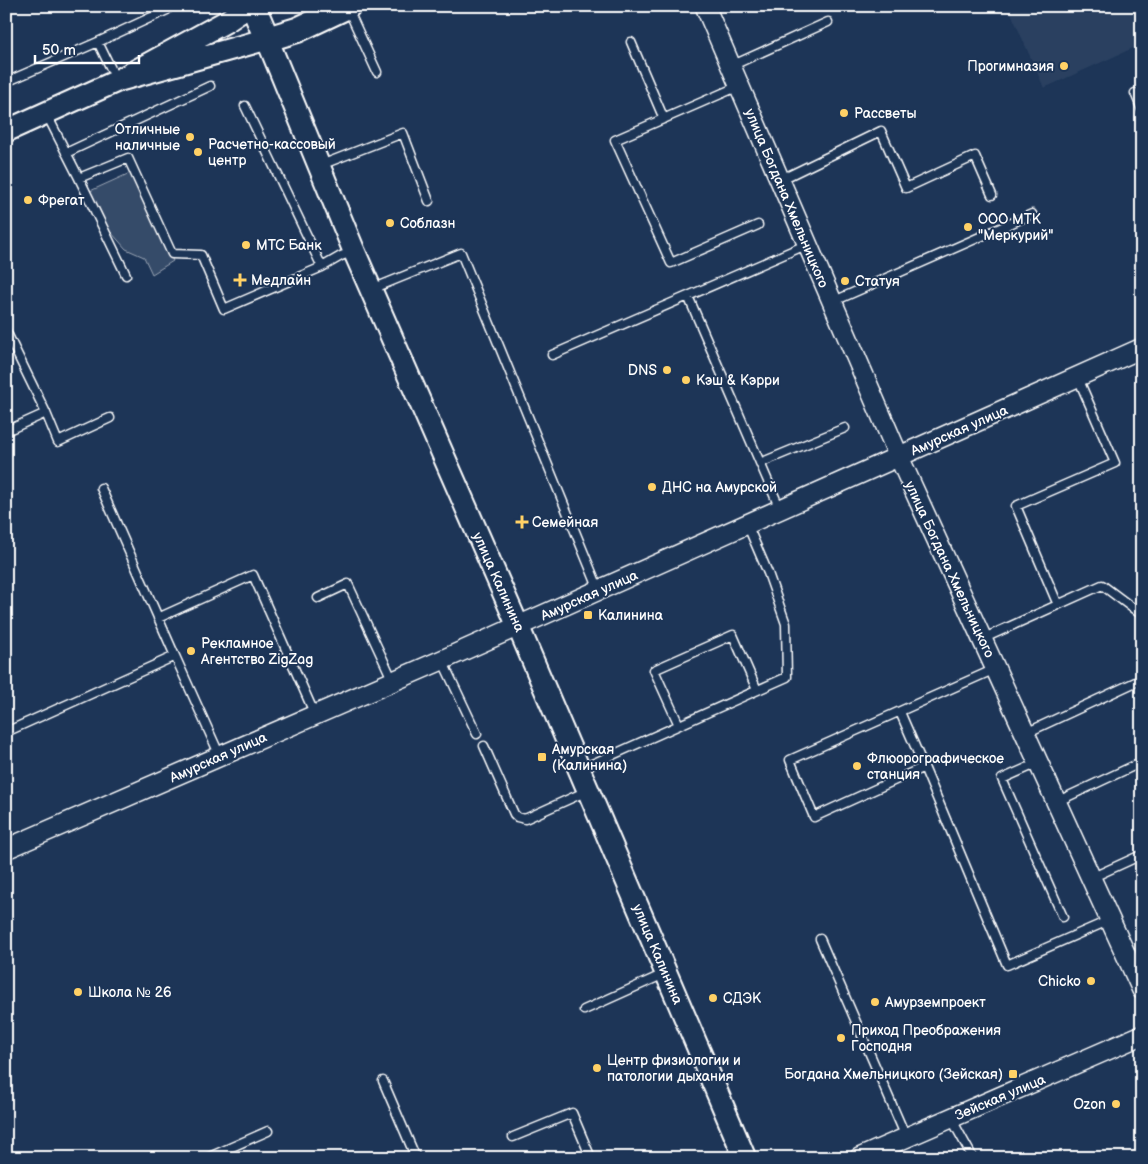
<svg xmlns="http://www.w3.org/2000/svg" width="1148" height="1164" font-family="'Balsamiq Sans',sans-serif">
	<rect width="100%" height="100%" fill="#1d3557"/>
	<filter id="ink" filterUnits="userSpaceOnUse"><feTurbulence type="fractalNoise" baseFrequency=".02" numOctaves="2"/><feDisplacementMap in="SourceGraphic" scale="10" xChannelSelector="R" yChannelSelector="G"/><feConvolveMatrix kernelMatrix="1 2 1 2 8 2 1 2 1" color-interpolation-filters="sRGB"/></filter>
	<g filter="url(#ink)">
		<path fill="#2a4161" d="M 1008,6 L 1142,6 L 1142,44 L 1044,88 Z"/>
		<path fill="#364b69" stroke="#9aa5b4" d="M 130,173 L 173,261 L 152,274 L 144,257 L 126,249 L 102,222 L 88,192 Z"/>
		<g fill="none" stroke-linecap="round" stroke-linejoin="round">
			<defs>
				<path id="service" d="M 348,9 L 377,72
					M 98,42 L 116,79
					M 631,42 L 664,119
					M 731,66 L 828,22
					M 6,82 L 98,42 L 167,10 L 165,6
					M 739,86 L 615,140 L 671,263 L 758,225
					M 1135,93 L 1142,110
					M 245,106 L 322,267 L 341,256 L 352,252
					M 47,115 L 79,178 L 128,158 L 172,254 L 201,255 L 224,309 L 322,267
					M 66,153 L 210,86
					M 321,165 L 403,133 L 429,201
					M 79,178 L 126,275
					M 780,180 L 881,131 L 906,188 L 975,156 L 992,195
					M 372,289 L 461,253 L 599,590
					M 688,296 L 780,509
					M 832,302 L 1032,214
					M 6,331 L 46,413 L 6,431
					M 552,355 L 808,244
					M 46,413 L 58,442 L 110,418
					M 760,463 L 845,428
					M 101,488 L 175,656
					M 318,598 L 348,584 L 393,681
					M 1058,605 L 1016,506 L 1115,463 L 1078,378
					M 158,618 L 253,575 L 315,715
					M 982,639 L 1102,585 L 1142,615
					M 442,660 L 477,734
					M 900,712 L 924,767 L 814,817 L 790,760 L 995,669
					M 679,725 L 654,670 L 733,635 L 757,690
					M 6,732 L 175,656 L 220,756
					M 1026,733 L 1142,679
					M 484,746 L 514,814 L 517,817 L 525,819 L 587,791
					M 1038,763 L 1002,779 L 1063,917
					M 924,767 L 1007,965 L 1110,920
					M 581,769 L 787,677 L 786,624 L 768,573 L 747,524
					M 1056,802 L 1142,762
					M 1091,878 L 1139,856
					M 820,939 L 906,1137
					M 584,1010 L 664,974
					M 383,1081 L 416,1158
					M 951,1118 L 973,1158
					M 513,1137 L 572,1113 L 591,1158
					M 207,1158 L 268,1131"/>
				<path id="tertiary" d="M 705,6 L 899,457 L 1142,990
					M 6,849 L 442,660 L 1142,348
					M 859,1158 L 1142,1035"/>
				<path id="secondary" d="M 117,81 L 267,39 L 354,251 L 518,626 L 745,1158
					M 6,131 L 117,81 L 227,21 L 249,6"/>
				<path id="primary" d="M 253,6 L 267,39 L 297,30 L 348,6"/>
			</defs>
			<use href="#service" stroke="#fff" stroke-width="11"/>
			<use href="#tertiary" stroke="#fff" stroke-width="22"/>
			<use href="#secondary" stroke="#fff" stroke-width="25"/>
			<use href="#primary" stroke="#fff" stroke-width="28"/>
			<path stroke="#fff" stroke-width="2.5" stroke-dasharray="4 4" stroke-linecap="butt" d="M 290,10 L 298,6"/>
			<use href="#service" stroke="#1d3557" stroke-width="8"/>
			<use href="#tertiary" stroke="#1d3557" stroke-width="19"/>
			<use href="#secondary" stroke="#1d3557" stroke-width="21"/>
			<use href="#primary" stroke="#1d3557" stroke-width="24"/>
		</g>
	</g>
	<g fill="#ffd166" stroke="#1d3557" stroke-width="2">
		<circle cx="1064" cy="66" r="5"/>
		<circle cx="844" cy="113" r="5"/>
		<circle cx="190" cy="137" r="5"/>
		<circle cx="198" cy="152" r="5"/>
		<circle cx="28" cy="200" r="5"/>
		<circle cx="390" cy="223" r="5"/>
		<circle cx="968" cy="227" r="5"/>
		<circle cx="246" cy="245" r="5"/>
		<path d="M237.5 272.5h5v5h5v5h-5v5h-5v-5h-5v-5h5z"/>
		<circle cx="845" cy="281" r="5"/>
		<circle cx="667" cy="370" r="5"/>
		<circle cx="686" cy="380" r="5"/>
		<circle cx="652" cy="487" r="5"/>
		<path d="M519.5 514.5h5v5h5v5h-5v5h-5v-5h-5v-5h5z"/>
		<rect x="583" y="610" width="10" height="10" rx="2.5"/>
		<circle cx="191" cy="651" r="5"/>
		<rect x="537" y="752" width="10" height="10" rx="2.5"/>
		<circle cx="857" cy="766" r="5"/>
		<circle cx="1091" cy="981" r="5"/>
		<circle cx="78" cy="992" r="5"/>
		<circle cx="713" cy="998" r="5"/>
		<circle cx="875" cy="1002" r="5"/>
		<circle cx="841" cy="1038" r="5"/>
		<circle cx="597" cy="1068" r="5"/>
		<rect x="1008" y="1069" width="10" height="10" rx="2.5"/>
		<circle cx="1116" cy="1104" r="5"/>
	</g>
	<g text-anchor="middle" stroke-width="4" stroke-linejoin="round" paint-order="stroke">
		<g font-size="14" fill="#fff" stroke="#1d3557" text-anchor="start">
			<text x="1054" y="71" text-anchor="end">Прогимназия</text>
			<text x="854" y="118">Рассветы</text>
			<text x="180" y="134" text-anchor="end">Отличные<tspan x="180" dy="16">наличные</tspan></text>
			<text x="208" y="149">Расчетно-кассовый<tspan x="208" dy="16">центр</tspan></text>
			<text x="38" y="205">Фрегат</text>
			<text x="978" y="224">ООО МТК<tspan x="978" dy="16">"Меркурий"</tspan></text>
			<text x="400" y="228">Соблазн</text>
			<text x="256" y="250">МТС Банк</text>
			<text x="251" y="285">Медлайн</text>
			<text x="855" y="286">Статуя</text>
			<text x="657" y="375" text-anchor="end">DNS</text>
			<text x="696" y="385">Кэш &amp; Кэрри</text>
			<text x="662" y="492">ДНС на Амурской</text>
			<text x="532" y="527">Семейная</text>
			<text x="598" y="620">Калинина</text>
			<text x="201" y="648">Рекламное<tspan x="201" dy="16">Агентство ZigZag</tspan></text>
			<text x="552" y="754">Амурская<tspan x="552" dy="16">(Калинина)</tspan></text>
			<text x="867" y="763">Флюорографическое<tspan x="867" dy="16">станция</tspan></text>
			<text x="1081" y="986" text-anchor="end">Chicko</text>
			<text x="88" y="997">Школа № 26</text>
			<text x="723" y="1003">СДЭК</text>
			<text x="885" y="1007">Амурземпроект</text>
			<text x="851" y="1035">Приход Преображения<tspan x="851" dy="16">Господня</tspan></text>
			<text x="607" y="1065">Центр физиологии и<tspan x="607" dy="16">патологии дыхания</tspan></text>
			<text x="1003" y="1079" text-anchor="end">Богдана Хмельницкого (Зейская)</text>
			<text x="1106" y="1109" text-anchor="end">Ozon</text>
		</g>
		<g font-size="14" fill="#fff" stroke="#1d3557">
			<text transform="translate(787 198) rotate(67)" y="5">улица Богдана Хмельницкого</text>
			<text transform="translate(959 430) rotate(-24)" y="5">Амурская улица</text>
			<text transform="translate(950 569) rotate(65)" y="5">улица Богдана Хмельницкого</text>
			<text transform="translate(499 582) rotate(66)" y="5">улица Калинина</text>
			<text transform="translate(589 595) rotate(-24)" y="5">Амурская улица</text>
			<text transform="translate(218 757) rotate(-24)" y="5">Амурская улица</text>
			<text transform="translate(658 954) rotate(67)" y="5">улица Калинина</text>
			<text transform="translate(1000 1097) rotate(-23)" y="5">Зейская улица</text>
		</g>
	</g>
	<rect width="1148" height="1164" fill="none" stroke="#1d3557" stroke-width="25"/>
	<rect x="12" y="12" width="1123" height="1139" fill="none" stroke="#fff" stroke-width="2" filter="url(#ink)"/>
	<path d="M35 55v8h104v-8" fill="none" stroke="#ffffff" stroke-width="2.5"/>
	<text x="42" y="55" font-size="15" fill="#ffffff" stroke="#1d3557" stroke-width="4" paint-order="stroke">50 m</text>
</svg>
